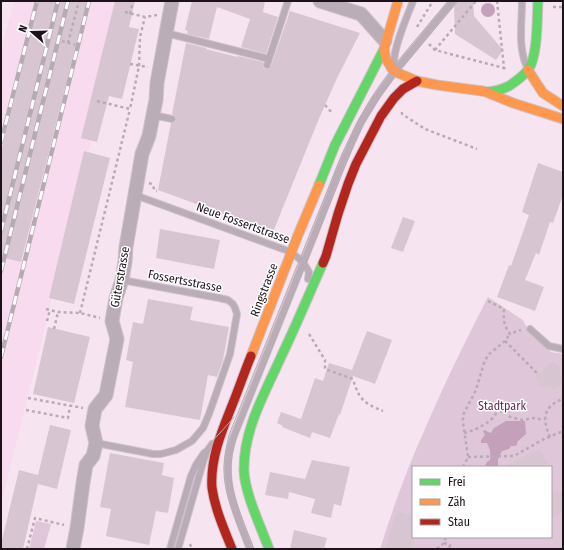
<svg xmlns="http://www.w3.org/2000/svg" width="564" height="550" font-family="'Fira Sans Condensed',sans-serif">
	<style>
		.built { fill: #f9dbf0 }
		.green { fill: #dfc6d8; fill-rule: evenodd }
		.water { fill: #c4a0ba }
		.building { fill: #d7c6d2 }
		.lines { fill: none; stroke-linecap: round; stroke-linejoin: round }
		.lane-casing { stroke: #cdc1c9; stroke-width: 8 }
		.street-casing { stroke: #cdc1c9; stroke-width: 15 }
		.fast-casing { stroke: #cdc1c9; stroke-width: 11 }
		.slow-casing { stroke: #cdc1c9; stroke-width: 11 }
		.jam-casing { stroke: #cdc1c9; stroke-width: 11 }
		.path { stroke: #b9abb5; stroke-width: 2.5; stroke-dasharray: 3 3; stroke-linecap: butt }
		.lane { stroke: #bbadb7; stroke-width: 6 }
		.street { stroke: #bbadb7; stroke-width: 13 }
		.fast { stroke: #63d668; stroke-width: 9 }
		.slow { stroke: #ff974d; stroke-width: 9 }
		.jam { stroke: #b3261e; stroke-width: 9 }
		.tram { stroke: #b6aab3; stroke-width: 1 }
		.rail-casing { stroke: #b6aab3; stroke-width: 4.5 }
		.rail { stroke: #fff; stroke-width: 3; stroke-dasharray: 9; stroke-linecap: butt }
		.labels { text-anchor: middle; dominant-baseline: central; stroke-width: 3; stroke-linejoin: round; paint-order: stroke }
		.street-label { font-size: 12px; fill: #1d121a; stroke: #fff }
		.park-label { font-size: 12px; fill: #642c58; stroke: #fff }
	</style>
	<rect width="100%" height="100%" fill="#f6e5f1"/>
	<path class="built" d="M14 1H126L1 505V50Z"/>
	<path class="green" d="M488 297 523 320 530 334 551 352 563 354V549H380C393 508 407 468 425 429 444 384 466 340 488 297ZM413 467H551V537H413Z
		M36 521 51 524 44 549H29Z"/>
	<path class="water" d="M481 10a7 7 0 1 1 14 0a7 7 0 1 1-14 0Z
		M506 421H525L526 434 517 442V445L514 446H511L509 449 502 451 498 459V467H485V466L487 462 490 460C491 453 490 449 487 443H481V440L485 435 483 431 485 430 488 432 491 433 492 431 494 428Z"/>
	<path class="building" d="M39 1H87L21 262 1 257V152Z
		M115 1H135L129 27 139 29 122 99 109 96 97 142 81 138Z
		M192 1H265L263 12 278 17 266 54 241 47 250 19 217 7 209 39 187 34 188 31 185 30Z
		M457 1H473L474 16 503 50 496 60 455 34 454 7Z
		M290 11 360 33 337 78 318 121 273 232 158 190 171 123 175 122 176 120 175 116 172 114 186 43 206 48V49L237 57 238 56 263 62V68L265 69H268L271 66Z
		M84 151 110 158 74 304 49 298Z
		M538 163 563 172V195L553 223 550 222 539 255 536 253 525 280 544 287 535 311 497 297 509 265 511 266 529 215 522 212Z
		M403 217 415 221 403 252 391 248Z
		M160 229 220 240 214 269 156 258Z
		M148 299 193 307 190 320 229 327 223 360 217 377 208 375 200 420 125 407 133 362 126 360 133 322 143 324Z
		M48 327 90 337 74 403 33 394Z
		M367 331 392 340 375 384 353 376 340 415 339 414 330 438 312 432 310 438 282 427 283 426 277 423 281 412 301 419 315 378 323 381 329 363 352 370Z
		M551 362 558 365 563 384 555 389 539 385 536 376Z
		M50 425 71 430 57 489 38 484 23 549H1V544L19 470 38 475Z
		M540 449 548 463 542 467H504L534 451 535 452Z
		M110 453 164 463 162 475 174 478 168 513 156 511 149 545 106 536 111 509 100 507Z
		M312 460 350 467 341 506 334 504 331 518 311 513 315 499 289 492 288 499 265 495 270 472 305 479Z
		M563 490V512L551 518V495Z
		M397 511 413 516V537H415L411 549H385Z
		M294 530 327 538 324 549H290Z"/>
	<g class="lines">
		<defs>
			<path id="lane" d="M522 1C522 22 518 45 526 65
				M166 33 269 59
				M394 64C393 48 407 17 413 1
				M267 65 288 1
				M153 115 172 119
				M135 195 291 252 303 262 309 272 308 279
				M530 329 549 346 563 349
				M96 443 153 454H161L176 450 192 441 203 428 209 414 230 354 237 314 235 308 233 304 228 300 219 298 122 280
				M170 549 191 476 196 465 204 453
				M178 549 204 459 207 451 212 444
				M250 549C236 512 219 478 233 438L315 233 341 166 360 124 375 99 395 71 453 1"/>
			<path id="street" d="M320 1 361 14 385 41
				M73 549 77 528 83 483 86 465 93 456 96 443 92 426 95 409 106 395 117 339 112 321 116 298 122 280 125 262 126 247 142 154 149 136 153 115 156 100 157 83 172 1"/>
			<path id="fast" d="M482 91C491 93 501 90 509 86 515 82 523 76 528 70 538 57 537 18 538 1
				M319 185 335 145 384 49
				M269 549C261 527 245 494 244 471 243 430 265 393 281 357 296 326 309 294 323 263"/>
			<path id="slow" d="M398 1 384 49 386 59 392 69 398 73 417 81 437 85 482 91
				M528 70 543 93 563 106
				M486 92 513 103 563 119
				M251 356 298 235 319 185"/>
			<path id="jam" d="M323 263 326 256 338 214 348 184 356 164 381 116 394 98 403 89 417 81
				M232 549C224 529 215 509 212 488 210 460 221 433 231 408 238 391 244 373 251 356"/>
		</defs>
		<use href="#lane" class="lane-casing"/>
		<use href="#street" class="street-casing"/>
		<use href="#fast" class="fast-casing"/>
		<use href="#slow" class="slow-casing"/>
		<use href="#jam" class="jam-casing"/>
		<path class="path" d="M497 1 504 68 506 71
			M553 7H562
			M125 12 145 17 157 15
			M130 14 133 1
			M417 27 433 1
			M62 41 75 45
			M68 43 79 1
			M429 44 435 50 504 68
			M435 50 476 1
			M130 64 148 67
			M97 101 130 109 139 66 140 37 145 17
			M325 105 333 114
			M402 112V114L425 129 477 149
			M149 183 152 184 155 191H157
			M488 301 504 309C503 319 504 326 510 334L517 331 521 330
			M46 309 58 312 80 313 100 318
			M80 313 130 109
			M47 321 50 310
			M54 329 58 312
			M309 334 325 360V369L353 379C359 399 363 403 383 411
			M505 341 538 374
			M562 381H563
			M28 398 83 408
			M26 410 68 418 70 406
			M464 433C473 431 483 426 491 420 493 417 495 414 497 413 501 411 503 411 507 412L510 417 523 420 534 418 539 419H545
			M550 437C542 419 543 406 563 399
			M468 457 514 456 542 440 563 431
			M463 467 468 457 463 422V415L476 390 484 363 488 355 505 341 510 334
			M444 543 450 545 449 549
			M190 544 192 549
			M27 549 35 518 64 525
			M437 549 444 543 446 537"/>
		<use href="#lane" class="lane"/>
		<use href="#street" class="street"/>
		<use href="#fast" class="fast"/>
		<use href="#slow" class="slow"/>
		<use href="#jam" class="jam"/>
		<path class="tram" d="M169 549 189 476C197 453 219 436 234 417
			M180 549 208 450
			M247 549C237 522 223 495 224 466 224 455 227 445 229 435L342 154C351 136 359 117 370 100 392 65 422 33 448 1
			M254 549C245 524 230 495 231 468 231 457 234 446 237 435L354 144 364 123 382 94 398 73 458 1"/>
		<defs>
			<path id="rail" d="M1 142 37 1
				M1 231 58 1
				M1 271 68 1
				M1 357 89 1"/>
		</defs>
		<use href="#rail" class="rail-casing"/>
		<use href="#rail" class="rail"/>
	</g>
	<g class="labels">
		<g class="street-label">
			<text transform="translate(243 223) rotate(20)">Neue Fossertstrasse</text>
			<text transform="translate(120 277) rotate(-80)">Güterstrasse</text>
			<text transform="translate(185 281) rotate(11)">Fossertsstrasse</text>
			<text transform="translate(264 290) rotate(-69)">Ringstrasse</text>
		</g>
		<g class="park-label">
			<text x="502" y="406">Stadtpark</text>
		</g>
	</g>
	<rect width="564" height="550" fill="none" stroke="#1d121a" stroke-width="4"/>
	<rect x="412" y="466" width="140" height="72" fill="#ffffff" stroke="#a5a0a3"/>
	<rect x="420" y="479" width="20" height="6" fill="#63d668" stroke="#a5a0a3"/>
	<text x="448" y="486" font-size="12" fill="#1d121a">Frei</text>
	<rect x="420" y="499" width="20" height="6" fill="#ff974d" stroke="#a5a0a3"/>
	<text x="448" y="506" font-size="12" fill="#1d121a">Zäh</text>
	<rect x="420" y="519" width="20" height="6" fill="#b3261e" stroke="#a5a0a3"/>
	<text x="448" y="526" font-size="12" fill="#1d121a">Stau</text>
	<g transform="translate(32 32) rotate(290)" stroke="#ffffff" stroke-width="3" paint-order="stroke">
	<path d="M0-3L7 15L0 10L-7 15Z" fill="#1d121a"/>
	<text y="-6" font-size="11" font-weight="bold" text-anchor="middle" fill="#1d121a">N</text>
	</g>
</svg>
